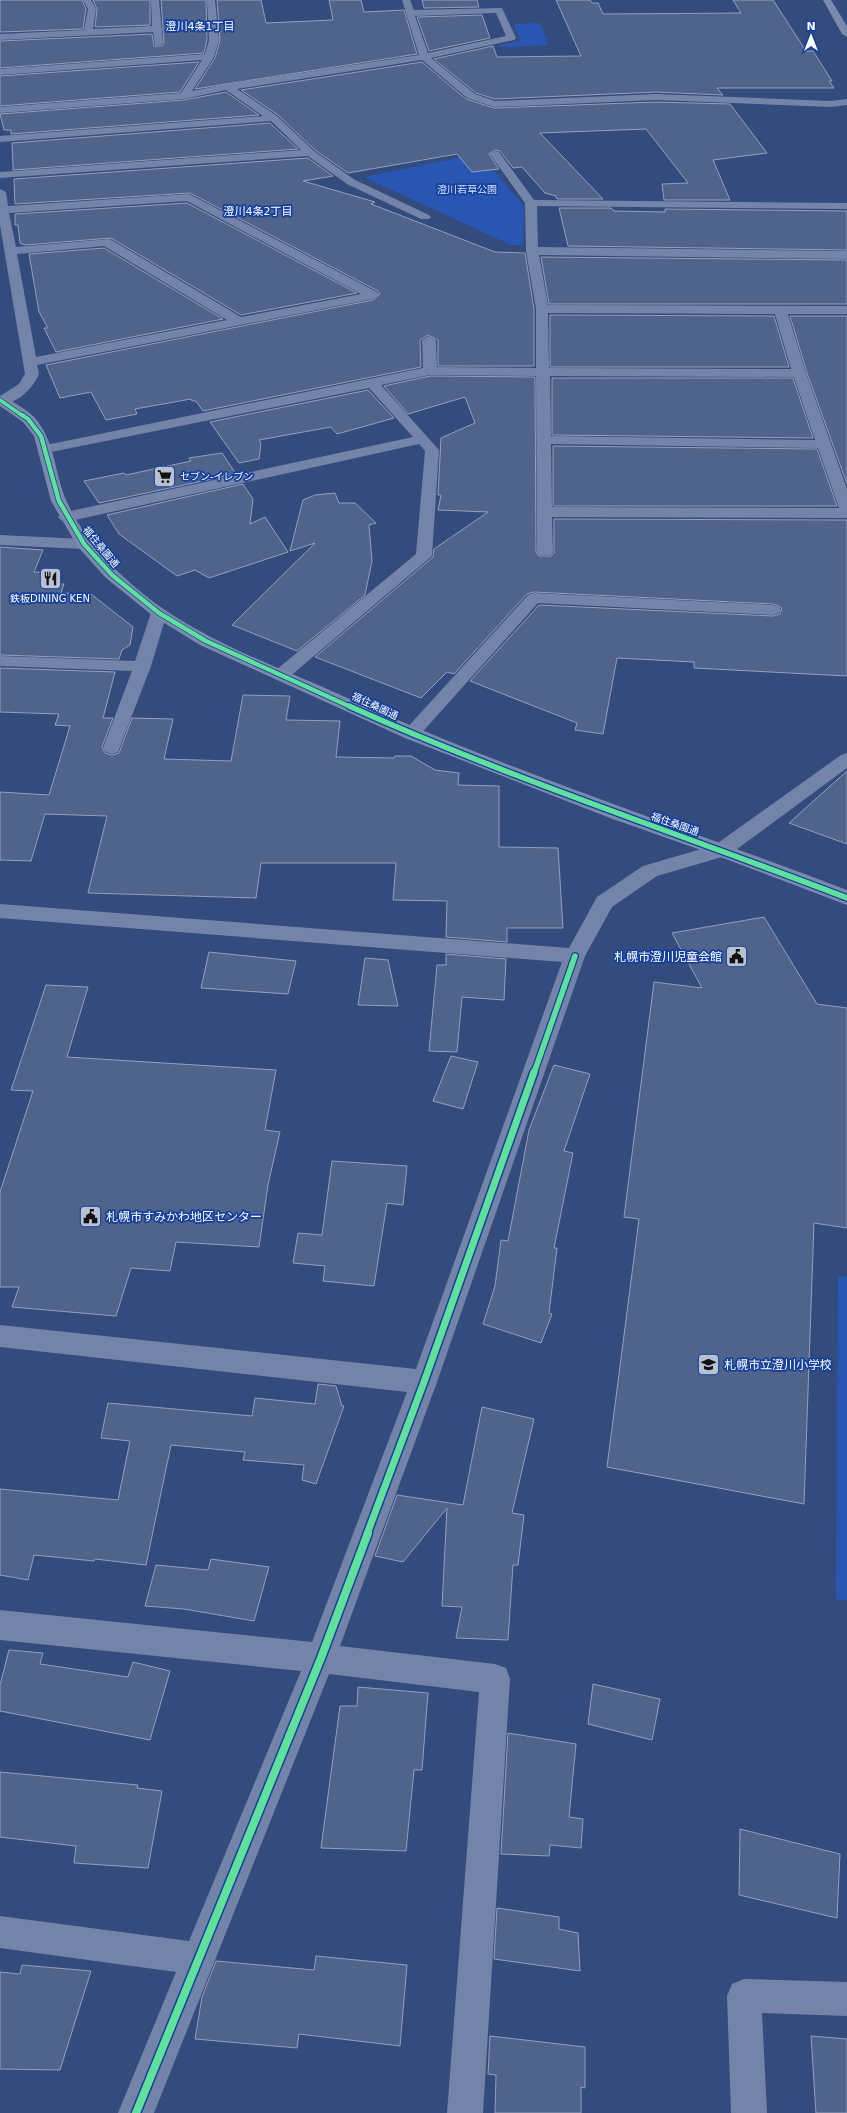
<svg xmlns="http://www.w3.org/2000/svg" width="847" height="2113" font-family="'DejaVu Sans','Noto Sans JP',sans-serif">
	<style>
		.green { fill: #2a56b3 }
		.building { fill: #50638b; stroke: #93a0bd }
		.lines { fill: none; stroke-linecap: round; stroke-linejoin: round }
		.street { fill: #7484a8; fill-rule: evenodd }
		.secondary { fill: #7a8aac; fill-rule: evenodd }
		.cycleway-far4-casing { stroke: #15409d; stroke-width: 5 }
		.cycleway-far3-casing { stroke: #15409d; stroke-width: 6 }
		.cycleway-far2-casing { stroke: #15409d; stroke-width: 8 }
		.cycleway-far1-casing { stroke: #15409d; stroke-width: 10 }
		.cycleway-casing { stroke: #15409d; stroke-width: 11 }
		.cycleway-far4 { stroke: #60e19b; stroke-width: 3.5 }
		.cycleway-far3 { stroke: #60e19b; stroke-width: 4.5 }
		.cycleway-far2 { stroke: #60e19b; stroke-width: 5.5 }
		.cycleway-far1 { stroke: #60e19b; stroke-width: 7 }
		.cycleway { stroke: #60e19b; stroke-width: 8 }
		.labels { text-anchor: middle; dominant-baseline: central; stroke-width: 3.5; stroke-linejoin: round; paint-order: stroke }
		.far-park-label { font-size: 10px; fill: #d4e1fd; stroke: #15409d }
		.far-poi-label { font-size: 10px; fill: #fff; stroke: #15409d; text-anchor: start }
		.far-street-label { font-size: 10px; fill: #fff; stroke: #15409d }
		.far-neighbourhood-label { font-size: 11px; fill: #fff; stroke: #15409d }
		.poi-label { font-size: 12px; fill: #fff; stroke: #15409d; text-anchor: start }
	</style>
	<rect width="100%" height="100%" fill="#344b7e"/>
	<path class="green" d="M540 23 548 45 500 47 499 45 521 41 514 24Z
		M467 156 484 159 524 206 523 245H511L364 177Z
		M838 1276 847 1277V1601L836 1599Z"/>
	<path class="building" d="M0 0H82L86 9 83 29 0 32Z
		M93 0H150V25L95 27 97 9Z
		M161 0H206L207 40 204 53 0 68V41L152 34 154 46H162L164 43Z
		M217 0H261L266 23 333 20 329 0H361L364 12 404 10 417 54 195 89 215 58 220 40Z
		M422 0H477L479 7 424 8Z
		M556 0H590L592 3H598L603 14 741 13 733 0H773L806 51H813L832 81H829L834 88H717L723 95 656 92 495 99 476 93 434 59 493 46 497 57 581 56Z
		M482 15 490 38 429 51 417 17Z
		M199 62 180 92 0 106V76Z
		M422 62 466 99 494 108 656 102 730 104 767 153 713 160 730 200H664L662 184 688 183 646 129 540 133 603 199H557L556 196 545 193 522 167 513 168 500 151 495 150 489 154 499 169 472 172 457 154 348 173 315 150 278 115 241 90Z
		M226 92 259 115 11 134V130H4L0 114 184 100Z
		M270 123 298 149 13 170V166L12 143Z
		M308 158 333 176 303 181 375 202 371 204 495 252 525 253 534 309V366H438V340L428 335 420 340 421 367 203 411 196 401H192L191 399 135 409 137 414 106 420 91 392 60 398 46 365 373 300 380 294 378 291 190 193 15 204 14 179Z
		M187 203 357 293 241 315 111 238 25 245 20 243 18 225H15V214Z
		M559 208H611L614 211 665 212V209L847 211V250L568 246Z
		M104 248 223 319 56 352 44 328H48L39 312 29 254Z
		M541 257 847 260V304H549Z
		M550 315 774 316 789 367H550Z
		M790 316H847V484L807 373Z
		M430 376 535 377 536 552 539 556H551L554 553V519L847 520V676L694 668V662L617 658 603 734 575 730 577 723 470 681 539 605 773 616 780 614 782 609 779 606 773 604 534 592 527 594 454 674 447 672 421 698 315 657 433 557 434 549 488 512 438 510 441 495H438L441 438 475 423 465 397 408 414 384 386Z
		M552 378H793L813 438 552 435Z
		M368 390 394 418 337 434 331 427 259 440 261 443 259 459 239 463 210 422Z
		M553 446 817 449 837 506H553Z
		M222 453 236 474 99 503 84 481 124 473 126 475 191 461 189 458Z
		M243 484 253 499 250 524 265 517 288 552 209 578 195 570 177 576 119 534 107 515Z
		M335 493 339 503H355L376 523 369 525 372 561 365 595 297 651 232 625 315 543 290 551 303 500 315 495Z
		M0 547 43 550 34 572 57 573 53 584H64L61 593 91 594 133 627 130 645 122 650 119 659 0 655Z
		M0 668 115 672 103 718H113L102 747 105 753 112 755 119 753 132 718 173 719 164 759 231 761 243 695 290 696 286 720 340 721 336 757 394 758 395 756H411L435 770 459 773 458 785 499 786V847L558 848 563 928H507V942L446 937 447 901 393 900 396 863H261L256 898 88 893 107 816 45 814 31 861 0 860V792L49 795 70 726 55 725 59 714 0 712Z
		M847 771V844L789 823Z
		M764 917 817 1004 847 1008V1228L814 1223 804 1504 607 1467 639 1219 624 1217 654 982 702 988 672 933Z
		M209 952 296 961 288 994 201 988Z
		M446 954 506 959 504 1000 462 997 457 1052 429 1051 437 965H446Z
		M365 958 388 960 398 1006 358 1005Z
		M46 985 88 987 67 1057 276 1070 265 1130 280 1132 268 1185 259 1247 176 1242 170 1271 131 1268 116 1316 12 1307 19 1287H0V1192L33 1091 11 1090Z
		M451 1056 478 1062 463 1109 433 1101Z
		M554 1065 590 1074 564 1151 573 1153 554 1248H557L549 1313 552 1314 541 1343 483 1324 495 1286 501 1240 508 1241 529 1130Z
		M332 1161 407 1166 403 1205 387 1203 374 1286 323 1281 325 1266 293 1263 298 1233 322 1235Z
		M318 1384 336 1386 342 1406H344L316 1484 302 1480 304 1465 243 1460 245 1452 171 1445 146 1565 95 1559 94 1561 34 1555 28 1580 0 1575V1489L118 1500 130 1441 101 1438 108 1403 252 1416 255 1398 315 1404Z
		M482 1407 534 1419 512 1513 524 1515 518 1565H513L508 1640 456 1638 462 1607 442 1606 447 1508 403 1562 375 1556 397 1495 463 1505Z
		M211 1559 269 1567 254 1621 184 1609 145 1606 156 1565 208 1570Z
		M9 1650 43 1653 40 1664 128 1677 133 1662 170 1671 150 1740 0 1711V1685Z
		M593 1684 660 1699 652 1740 588 1724Z
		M358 1687 428 1693 422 1770H414L406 1851 321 1848 340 1706H357Z
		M508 1733 576 1744 569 1817 583 1819 581 1848 550 1845 549 1856 501 1854Z
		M0 1772 138 1785 137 1788 162 1791 148 1868 74 1863 76 1846 0 1837Z
		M740 1829 840 1854 837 1918 739 1895Z
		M497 1908 559 1917V1929L578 1933 580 1971 494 1959Z
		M316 1956 407 1965 400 2046 299 2034 297 2048 195 2039 202 1997 216 1961 314 1970Z
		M22 1965 91 1971 60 2070 0 2069V1972L20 1974Z
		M490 2036 585 2047V2088L581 2087V2113H495L496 2075 488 2074Z
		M811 2036 847 2039V2113H816Z"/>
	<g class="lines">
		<path class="street" d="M83 0H91L96 9 93 29 152 26 151 0H159L163 43 161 45H155L153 32 0 40V34L84 30 88 9Z
			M207 0H215L219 40 214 57 192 91 228 84 419 55 402 0H410L414 10 502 8 516 38 514 40 431 58 475 94 495 101 656 94 831 101 847 99V105L831 107 656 100 494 107 467 98 422 60 237 89 277 116 314 151 355 180 429 215 431 217 429 219H421L347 184 308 156 0 178V172L301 150 271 121 0 142V136L263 116 226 90 184 99 0 113V107L181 93 202 60 0 75V69L205 54 209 40ZM496 13 506 36 428 53 415 16Z
			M495 151 499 152 534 200 847 203V209L537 206 538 247 847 251V259L539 255 548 305 847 306V314H788L806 373 847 489V518L552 517 553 552 551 555H539L537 552 536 376 430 375 381 385 439 450 432 556 288 678 282 679 276 678 273 674 276 670 416 554 425 451 419 444 66 522 61 520 58 517 61 514 66 512 413 437 369 388 46 453 41 452 39 449 41 446 46 445 423 368 422 340 429 336 436 340 437 367 536 368V309L526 251 525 203 490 154ZM548 313 775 314 791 369 549 368ZM550 376 794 377 815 440 551 436ZM551 444 818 448 839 508 552 507Z
			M0 189 6 192 8 206 189 194 377 292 379 295 373 299 37 365 39 374C33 388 17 405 0 404V396L19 384 25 374 0 225ZM187 201 361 294 241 317 110 239 16 247 9 213ZM104 246 227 320 36 357 17 254Z
			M0 535 84 539 90 541 92 544 90 547 84 549 0 545Z
			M534 593 773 605 779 607 781 610 779 613 773 615 538 603 417 738 411 740 405 738 402 734 405 730 528 595Z
			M159 608 165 610 167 613 151 666 118 752 112 754 106 752 103 748 132 671 0 666V656L135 661 151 613 153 610Z
			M847 753V768L729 855 657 876 612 907 585 956 437 1382 340 1646 495 1664 506 1668 510 1679 483 2113H447L479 1692 329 1674 154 2113H118L176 1972 0 1948V1916L189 1941 301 1671 0 1640V1610L312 1642 407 1392 0 1347V1325L416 1369 562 962 0 918V904L569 948 597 897 643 866 715 845 841 755Z
			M744 1979 847 1982V2016L762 2013 767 2113H731L727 1996 732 1984Z"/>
		<path class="secondary" d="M823 0H831L847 26V37L842 34Z
			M0 396 5 397C14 403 26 409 34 417 56 441 54 474 67 502 87 546 125 582 165 610 217 645 277 667 334 692 501 768 676 825 847 890V905L715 855 610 818 405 738 200 645 153 616 106 578 78 547 51 501 34 436 23 422 0 406Z"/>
		<defs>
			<path id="cycleway-far4" d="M0 400 23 416"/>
			<path id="cycleway-far3" d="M22 415 28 419 41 436 59 501 84 544 112 575 159 613 206 641 351 707"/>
			<path id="cycleway-far2" d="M349 706C511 779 681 834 847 898
				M534 1073 575 956"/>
			<path id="cycleway-far1" d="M367 1534 424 1382 534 1072"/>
			<path id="cycleway" d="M136 2113 321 1658 368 1533"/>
		</defs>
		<use href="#cycleway-far4" class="cycleway-far4-casing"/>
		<use href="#cycleway-far3" class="cycleway-far3-casing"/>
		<use href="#cycleway-far2" class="cycleway-far2-casing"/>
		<use href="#cycleway-far1" class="cycleway-far1-casing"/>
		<use href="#cycleway" class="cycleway-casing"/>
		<use href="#cycleway-far4" class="cycleway-far4"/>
		<use href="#cycleway-far3" class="cycleway-far3"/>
		<use href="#cycleway-far2" class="cycleway-far2"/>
		<use href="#cycleway-far1" class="cycleway-far1"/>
		<use href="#cycleway" class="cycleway"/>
	</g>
	<defs>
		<symbol id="supermarket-square" viewBox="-11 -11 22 22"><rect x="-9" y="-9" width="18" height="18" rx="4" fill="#b8c0d2" stroke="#15409d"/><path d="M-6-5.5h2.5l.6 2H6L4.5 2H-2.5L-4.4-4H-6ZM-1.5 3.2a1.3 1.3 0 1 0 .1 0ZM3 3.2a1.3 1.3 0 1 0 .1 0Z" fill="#111"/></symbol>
		<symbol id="restaurant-square" viewBox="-11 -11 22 22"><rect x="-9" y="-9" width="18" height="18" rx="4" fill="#b8c0d2" stroke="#15409d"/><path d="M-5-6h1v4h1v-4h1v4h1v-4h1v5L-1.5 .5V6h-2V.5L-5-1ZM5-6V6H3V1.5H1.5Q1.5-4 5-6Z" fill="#111"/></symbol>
		<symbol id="civic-square" viewBox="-11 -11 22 22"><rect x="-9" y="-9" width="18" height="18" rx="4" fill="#b8c0d2" stroke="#15409d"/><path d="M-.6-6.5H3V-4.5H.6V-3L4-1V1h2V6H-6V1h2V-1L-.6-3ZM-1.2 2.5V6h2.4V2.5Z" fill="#111"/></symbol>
		<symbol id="school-square" viewBox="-11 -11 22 22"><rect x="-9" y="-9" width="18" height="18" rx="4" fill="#b8c0d2" stroke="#15409d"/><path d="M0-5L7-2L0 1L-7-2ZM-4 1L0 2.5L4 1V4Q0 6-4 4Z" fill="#111"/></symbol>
	</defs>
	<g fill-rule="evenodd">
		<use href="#supermarket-square" x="152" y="464" width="25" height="25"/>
		<use href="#restaurant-square" x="38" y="566" width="25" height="25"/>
		<use href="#civic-square" x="724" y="944" width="25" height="25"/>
		<use href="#civic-square" x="78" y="1204" width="25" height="25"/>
		<use href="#school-square" x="696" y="1352" width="25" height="25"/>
	</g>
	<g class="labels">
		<g class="far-park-label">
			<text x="467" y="189">澄川若草公園</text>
		</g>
		<g class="far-poi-label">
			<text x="180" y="476">セブン-イレブン</text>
			<text x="50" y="598" text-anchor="middle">鉄板DINING KEN</text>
		</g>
		<g class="far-street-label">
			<text transform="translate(101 547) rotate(50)">福住桑園通</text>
			<text transform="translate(375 706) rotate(25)">福住桑園通</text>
			<text transform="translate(675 824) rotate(19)">福住桑園通</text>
		</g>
		<g class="far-neighbourhood-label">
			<text x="200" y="26">澄川4条1丁目</text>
			<text x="258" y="211">澄川4条2丁目</text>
		</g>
		<g class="poi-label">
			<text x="722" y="957" text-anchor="end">札幌市澄川児童会館</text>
			<text x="106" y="1217">札幌市すみかわ地区センター</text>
			<text x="724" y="1365">札幌市立澄川小学校</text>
		</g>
	</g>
	<g transform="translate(811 36)" stroke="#15409d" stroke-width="3" paint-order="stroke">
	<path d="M0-3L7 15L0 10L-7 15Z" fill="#ffffff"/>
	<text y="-6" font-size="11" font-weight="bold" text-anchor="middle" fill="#ffffff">N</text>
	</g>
</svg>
